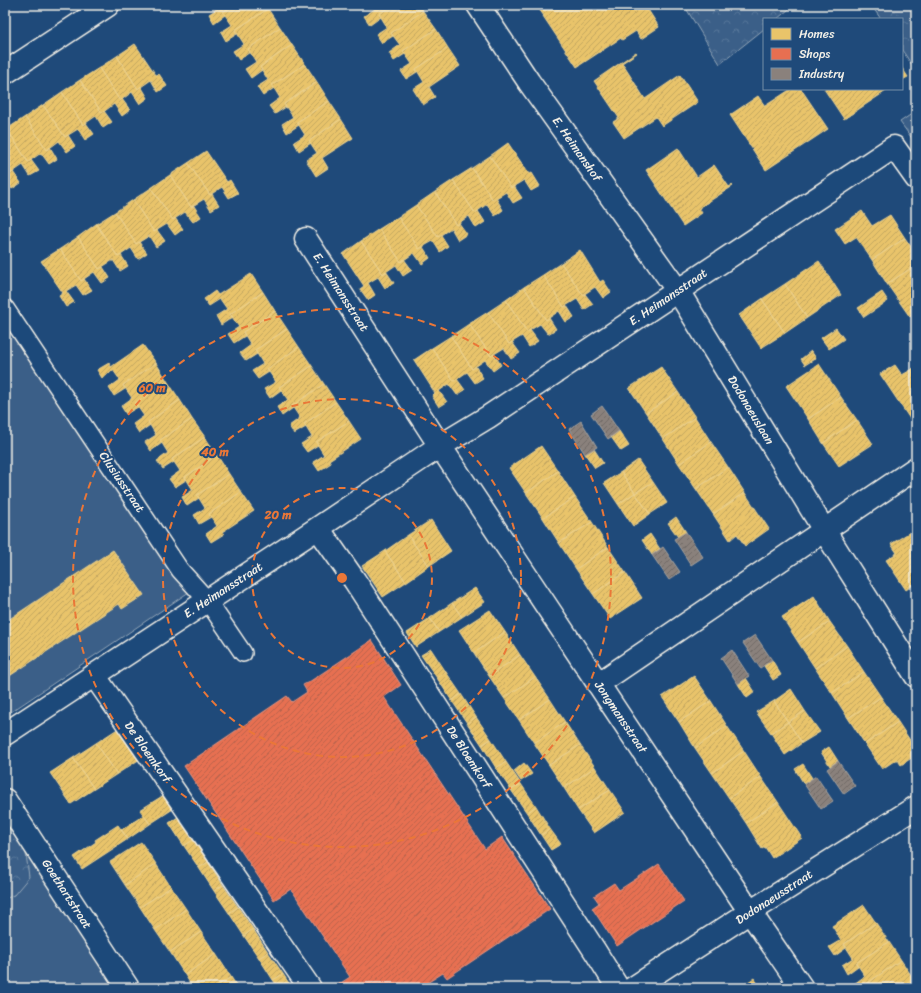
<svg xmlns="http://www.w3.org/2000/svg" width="921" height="993" font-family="Sriracha,sans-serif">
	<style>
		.grass { fill: #3a5f88; stroke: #97a8b8 }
		.forest { fill: url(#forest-crowns); stroke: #97a8b8 }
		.homes { fill: url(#homes-hatch); stroke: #ecd290 }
		.shops { fill: url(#shops-hatch); stroke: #eb967e }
		.industry { fill: url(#industry-hatch); stroke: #aaa39c }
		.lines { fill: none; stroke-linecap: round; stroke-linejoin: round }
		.service-casing { stroke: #f4f1e8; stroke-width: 20 }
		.pedestrian-casing { stroke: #f4f1e8; stroke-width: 25 }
		.minor-casing { stroke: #f4f1e8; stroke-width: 25 }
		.service { stroke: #1f4a7a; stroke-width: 17 }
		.pedestrian { stroke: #1f4a7a; stroke-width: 22 }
		.minor { stroke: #1f4a7a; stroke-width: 22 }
		.ring { fill: none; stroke: #ea7738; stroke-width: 2; stroke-dasharray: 7 5 }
		.labels { text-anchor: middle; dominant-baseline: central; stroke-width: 4; stroke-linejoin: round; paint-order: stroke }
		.street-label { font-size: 12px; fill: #f4f1e8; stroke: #1f4a7a }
		.centre { fill: #ea7738; stroke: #1f4a7a; stroke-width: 2 }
		.ring-label { font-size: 12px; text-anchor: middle; font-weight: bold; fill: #ea7738; stroke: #1f4a7a; stroke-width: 4; stroke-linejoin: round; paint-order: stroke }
	</style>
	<defs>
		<pattern id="forest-crowns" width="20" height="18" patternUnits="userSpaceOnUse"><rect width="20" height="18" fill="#3a5f88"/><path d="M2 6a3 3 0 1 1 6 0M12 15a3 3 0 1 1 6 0" fill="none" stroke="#577699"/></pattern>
		<pattern id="homes-hatch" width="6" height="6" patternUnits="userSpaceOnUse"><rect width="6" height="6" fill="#e9c46a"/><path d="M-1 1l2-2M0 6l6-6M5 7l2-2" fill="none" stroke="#c1a561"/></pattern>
		<pattern id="shops-hatch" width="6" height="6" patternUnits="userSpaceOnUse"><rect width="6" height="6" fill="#e76f51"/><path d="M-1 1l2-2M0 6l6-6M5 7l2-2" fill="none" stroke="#b8634e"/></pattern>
		<pattern id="industry-hatch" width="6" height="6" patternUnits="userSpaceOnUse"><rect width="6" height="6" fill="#8a817c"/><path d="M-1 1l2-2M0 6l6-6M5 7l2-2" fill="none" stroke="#706a66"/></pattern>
	</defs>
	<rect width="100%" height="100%" fill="#1f4a7a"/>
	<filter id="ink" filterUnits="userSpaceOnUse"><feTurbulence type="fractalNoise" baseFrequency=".025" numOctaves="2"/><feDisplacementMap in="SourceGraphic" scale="8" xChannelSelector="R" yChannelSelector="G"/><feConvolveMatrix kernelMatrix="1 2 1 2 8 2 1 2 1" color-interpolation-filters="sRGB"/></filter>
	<g filter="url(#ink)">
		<path class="grass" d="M5 300 189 592 5 716Z
			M5 817 121 988H5Z"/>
		<path class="forest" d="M684 5H794L777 19H764V29L720 64Z
			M871 5H916V71L902 50V19H881Z
			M916 111V144L900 122Z
			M5 817 25 846 29 877 14 895 5 899Z"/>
		<path class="homes" d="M219 5H233L223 12 225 15 214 23 209 14 220 7Z
			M233 5H265L268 9 235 30 237 34 226 41 221 32 232 25 223 12Z
			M373 5H393L379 14 381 17 370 25 364 16 375 9Z
			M393 5H420L423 11 391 33 393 36 382 43 376 34 387 27 379 14Z
			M536 5H591L594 10 600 5H645L659 27 641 39 636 31 622 40 621 38 577 67 543 16H544Z
			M268 9 280 27 248 49 250 52 239 60 233 51 244 44 235 30Z
			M423 11 436 29 403 51 405 54 394 61 389 53 400 45 391 33Z
			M280 27 292 45 260 67 262 70 251 78 245 69 256 62 248 49Z
			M436 29 448 48 416 69 417 72 406 79 401 71 412 64 403 51Z
			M135 44 156 75 159 74 167 86 158 92 151 80 138 89 117 56Z
			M292 45 305 64 272 85 274 88 263 96 257 87 268 80 260 67Z
			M448 48 460 66 429 87 435 97 423 105 413 89 424 82 416 69Z
			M636 52 637 53 622 63 645 99 680 75 698 102 662 126 656 117 624 138 613 122 619 118 594 81Z
			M117 56 138 89 141 86 148 98 140 104 132 92 120 101 99 68Z
			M305 64 317 82 284 104 286 107 275 114 269 106 280 98 272 85Z
			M99 68 120 101 122 99 130 110 122 116 114 104 102 113 80 80Z
			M902 68 908 77 902 80Z
			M80 80 102 113 104 111 112 122 103 128 96 116 83 125 62 92Z
			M317 82 329 101 297 122 299 125 287 133 282 124 293 117 284 104Z
			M791 89H801L828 129 766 170 730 115 758 96 765 106Z
			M824 89H889L844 119Z
			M62 92 83 125 86 123 94 134 85 140 78 129 65 137 43 105Z
			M329 101 341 119 309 141 311 143 299 151 294 142 305 135 297 122Z
			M43 105 65 137 68 135 75 146 67 152 59 141 47 150 25 117Z
			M25 117 47 150 50 147 57 159 49 164 41 153 28 162 7 129Z
			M341 119 353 138 322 158 328 168 316 176 306 160 317 153 309 141Z
			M7 129 28 162 31 160 39 171 30 176 23 165 10 174 5 167V130Z
			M508 143 529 174 532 173 540 186 531 191 524 180 511 188 490 156Z
			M678 148 697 177 714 165 729 187 732 185 733 186 699 208 702 213 683 226 646 170Z
			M206 151 227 182 230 180 238 193 229 198 222 187 210 195 188 163Z
			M490 156 511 188 514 186 522 198 513 203 506 192 493 200 472 168Z
			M188 163 210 195 212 194 219 205 211 210 204 199 191 207 170 175Z
			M5 167 10 174 13 172 21 183 12 189 5 178Z
			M472 168 493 200 496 198 503 210 495 216 487 204 475 213 453 180Z
			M170 175 191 207 194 206 201 217 193 222 185 212 173 220 151 188Z
			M453 180 475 213 478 211 485 222 476 228 469 216 456 225 435 192Z
			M151 188 173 220 175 218 183 229 175 235 167 224 154 232 133 200Z
			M435 192 456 225 459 223 467 234 458 240 451 228 438 237 416 205Z
			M133 200 154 232 157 230 165 241 156 247 149 236 136 244 115 212Z
			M416 205 438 237 441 235 448 246 440 252 433 241 419 249 398 217Z
			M862 211 872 226 890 215 905 238 872 260 856 237 845 244 835 229Z
			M115 212 136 244 139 242 147 253 138 259 131 248 118 257 96 224Z
			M398 217 419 249 423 247 430 258 422 264 414 253 401 262 379 229Z
			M96 224 118 257 121 255 128 266 120 271 113 260 99 269 78 237Z
			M379 229 401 262 404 259 412 270 403 276 396 265 383 274 361 241Z
			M78 237 99 269 103 267 110 278 102 283 94 272 81 281 60 249Z
			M905 238 916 254V265L887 284 872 260Z
			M361 241 383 274 386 271 394 283 385 288 378 277 368 283 375 295 368 300 360 289 364 286 343 254Z
			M60 249 81 281 84 279 92 290 83 295 76 285 66 291 74 302 66 307 59 296 63 293 41 261Z
			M580 250 600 282 603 280 611 292 603 298 595 287 583 295 561 263Z
			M819 261 841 295 807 318 785 284Z
			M561 263 583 295 585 294 593 304 584 310 577 299 564 307 543 275Z
			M916 265V313L910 317 887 284Z
			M251 274 263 292 230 314 233 317 221 325 216 316 227 309 220 299 209 306 204 299 215 291 218 295Z
			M543 275 564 307 567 306 574 317 566 322 559 311 546 320 524 287Z
			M785 284 807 318 785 333 762 299Z
			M524 287 546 320 549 318 556 329 548 334 540 324 527 332 506 300Z
			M263 292 275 311 243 332 245 336 234 343 228 334 239 327 230 314Z
			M882 292 888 301 864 317 858 308Z
			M762 299 785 333 761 348 739 315Z
			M506 300 527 332 530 330 538 341 529 347 522 336 509 344 488 312Z
			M275 311 287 329 255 350 257 354 246 361 240 353 251 345 243 332Z
			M488 312 509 344 512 342 520 353 511 359 504 348 491 356 469 324Z
			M469 324 491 356 494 354 501 365 493 371 485 360 472 369 451 336Z
			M836 328 844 339 829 349 821 338Z
			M287 329 299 347 267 369 269 372 258 379 252 371 263 364 255 350Z
			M451 336 472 369 476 367 483 378 475 383 467 372 454 381 432 348Z
			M143 345 156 363 123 385 125 389 114 396 109 388 120 380 113 370 102 378 97 370 109 363 111 367Z
			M299 347 312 366 279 387 281 390 270 398 264 389 276 382 267 369Z
			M432 348 454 381 457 379 465 390 457 395 449 384 439 391 447 402 439 407 432 396 435 393 414 360Z
			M811 351 816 358 805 365 801 359Z
			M156 363 168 382 135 403 138 407 126 414 121 406 132 398 123 385Z
			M819 364 841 397 808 419 786 386Z
			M895 365 902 375 911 370 916 377V415L910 419 880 374Z
			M312 366 324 384 292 406 293 408 282 416 277 407 288 400 279 387Z
			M916 366V377L911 370Z
			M661 367 678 392 646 413 629 388Z
			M168 382 180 400 148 422 150 425 139 433 133 424 144 416 135 403Z
			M324 384 336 402 304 424 306 427 294 434 289 426 300 418 292 406Z
			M678 392 695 417 663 439 646 413Z
			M841 397 857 420 823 443 808 419Z
			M180 400 192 419 160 440 162 443 151 451 145 442 156 435 148 422Z
			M336 402 349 421 316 442 318 445 307 452 301 444 312 437 304 424Z
			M695 417 711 442 679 464 663 439Z
			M192 419 205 437 172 459 174 462 163 469 157 461 168 453 160 440Z
			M857 420 873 444 839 466 823 443Z
			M349 421 361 439 329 460 331 463 319 471 313 462 324 455 316 442Z
			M619 431 629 446 621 451 611 437Z
			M205 437 217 455 185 477 186 480 175 487 169 479 180 471 172 459Z
			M711 442 728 467 696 489 679 464Z
			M541 446 558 471 526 493 509 468Z
			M594 449 603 463 595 468 585 454Z
			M217 455 229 474 197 495 199 498 187 506 182 497 193 490 185 477Z
			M638 460 653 482 635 493 621 472Z
			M728 467 745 493 713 514 696 489Z
			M558 471 575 497 543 518 526 493Z
			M621 472 635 493 618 504 604 483Z
			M229 474 241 492 209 514 211 517 199 524 194 515 205 508 197 495Z
			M653 482 667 503 650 514 635 493Z
			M241 492 254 511 222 532 224 534 211 542 206 534 217 526 209 514Z
			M635 493 650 514 633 526 618 504Z
			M745 493 769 529 745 546 737 534 730 540 713 514Z
			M575 497 592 522 559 543 543 518Z
			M676 517 686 532 678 537 668 523Z
			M431 520 451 551 429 566 408 535Z
			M592 522 608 547 576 569 559 543Z
			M915 529 916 530V576L915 577 916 579V583L906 590 886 560 897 553 891 544Z
			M650 534 660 549 652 555 642 540Z
			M408 535 429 566 406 582 385 551Z
			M608 547 625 572 593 594 576 569Z
			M113 550 144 595 122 609 119 604 5 679V622Z
			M385 551 406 582 383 597 362 566Z
			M625 572 642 598 610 619 593 594Z
			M475 588 485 602 462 617 452 603Z
			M814 596 830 622 798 642 782 617Z
			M452 603 462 617 439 632 430 618Z
			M490 610 505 632 474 653 459 630Z
			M430 618 439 632 416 647 407 633Z
			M830 622 847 646 815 668 798 642Z
			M505 632 520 655 489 676 474 653Z
			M847 646 864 672 832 693 815 668Z
			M431 649 446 672 437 678 421 655Z
			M520 655 535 677 504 698 489 676Z
			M772 660 781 675 773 680 764 666Z
			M446 672 461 694 452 701 437 678Z
			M864 672 881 697 848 718 832 693Z
			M694 676 711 701 679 722 662 697Z
			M535 677 550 699 519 720 504 698Z
			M746 678 755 692 747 698 738 684Z
			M791 689 805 711 788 722 774 701Z
			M461 694 476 717 467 723 452 701Z
			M881 697 898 722 865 744 848 718Z
			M550 699 565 722 534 743 519 720Z
			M711 701 727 726 695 748 679 722Z
			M774 701 788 722 771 733 756 712Z
			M805 711 820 732 802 743 788 722Z
			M476 717 491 739 482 745 467 723Z
			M565 722 580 745 549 765 534 743Z
			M788 722 802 743 785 755 771 733Z
			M898 722 915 748 912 749 916 755 901 765 897 759 882 769 865 744Z
			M727 726 744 751 712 773 695 748Z
			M119 728 140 759 117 774 96 743Z
			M491 739 506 762 496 768 482 745Z
			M96 743 117 774 94 789 73 758Z
			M580 745 595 767 564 788 549 765Z
			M829 747 838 761 830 766 821 752Z
			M744 751 761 777 729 798 712 773Z
			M73 758 94 789 71 804 50 773Z
			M506 762 521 784 511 790 496 768Z
			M524 763 532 774 521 781 514 771Z
			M803 764 812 778 804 784 795 769Z
			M595 767 610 790 578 810 564 788Z
			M761 777 778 802 746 823 729 798Z
			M521 784 536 806 527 813 511 790Z
			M610 790 625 812 594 833 578 810Z
			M164 795 173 809 150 824 140 810Z
			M778 802 802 838 772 858 765 847 762 849 746 823Z
			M536 806 550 829 541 835 527 813Z
			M144 815 150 824 128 839 121 830Z
			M178 817 193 840 184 846 169 823Z
			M118 825 128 839 82 869 74 857 96 842 95 840Z
			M550 829 561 844 551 850 541 835Z
			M193 840 208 862 199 868 184 846Z
			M141 842 156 864 125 885 110 862Z
			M208 862 223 885 214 891 199 868Z
			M156 864 171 887 140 907 125 885Z
			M223 885 238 907 229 913 214 891Z
			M171 887 186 909 155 930 140 907Z
			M864 905 876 923 844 944 846 948 835 956 829 947 841 940 832 926Z
			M238 907 253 929 244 936 229 913Z
			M186 909 201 932 170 952 155 930Z
			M876 923 889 942 856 963 858 966 847 974 842 965 853 958 844 944Z
			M253 929 268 952 259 958 244 936Z
			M201 932 216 954 185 975 170 952Z
			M889 942 901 960 869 982 870 985 865 988H857L854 984 865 976 856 963Z
			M268 952 283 974 273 980 259 958Z
			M216 954 231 977 214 988H193L185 975Z
			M901 960 913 978 899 988H873L869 982Z
			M283 974 292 988H279L273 980Z
			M231 977 238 988H214Z
			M754 978 761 988H739Z
			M913 978 916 983V988H899Z"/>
		<path class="shops" d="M372 640 401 685 384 697 485 849 502 837 550 909 447 978 443 973 427 983 430 988H333L350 977 291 889 274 900 184 766 287 696 292 702 307 692 303 685 309 682Z
			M659 864 684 901 617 946 592 908 599 903 594 896 614 883 619 890Z"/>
		<path class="industry" d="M602 406 619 431 608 439 591 414Z
			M581 421 597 447 585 454 569 429Z
			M686 532 703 557 691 565 674 539Z
			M663 547 680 572 669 580 652 555Z
			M755 635 772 660 760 668 743 643Z
			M732 650 749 676 738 684 721 658Z
			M838 761 855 786 844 794 827 769Z
			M816 776 833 801 821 809 804 784Z"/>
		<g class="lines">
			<defs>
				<path id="service" d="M5 308 180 570 207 600 243 653"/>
				<path id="pedestrian" d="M678 291 824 530 916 676"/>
				<path id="minor" d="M478 5 529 82 678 291
					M5 73 108 5
					M306 239 440 446 750 912 802 988
					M318 528 355 581 595 951 618 988
					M94 675 310 988
					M598 684 916 468
					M5 734 318 528 440 446 488 417 894 147 916 178
					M5 800 128 988
					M633 988 750 912 916 807"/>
			</defs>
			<use href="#service" class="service-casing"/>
			<use href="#pedestrian" class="pedestrian-casing"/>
			<use href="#minor" class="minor-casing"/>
			<use href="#service" class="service"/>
			<use href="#pedestrian" class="pedestrian"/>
			<use href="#minor" class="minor"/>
		</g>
	</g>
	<g class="ring">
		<circle cx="342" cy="578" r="90"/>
		<circle cx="342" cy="578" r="179"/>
		<circle cx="342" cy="578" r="269"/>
	</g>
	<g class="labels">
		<g class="street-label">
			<text transform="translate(577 149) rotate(55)">E. Heimanshof</text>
			<text transform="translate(341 292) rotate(57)">E. Heimansstraat</text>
			<text transform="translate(668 297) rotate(-34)">E. Heimansstraat</text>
			<text transform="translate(751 410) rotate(59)">Dodonaeuslaan</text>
			<text transform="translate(122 482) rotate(56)">Clusiusstraat</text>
			<text transform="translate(223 590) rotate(-33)">E. Heimansstraat</text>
			<text transform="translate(621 717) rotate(56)">Jongmansstraat</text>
			<text transform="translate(148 752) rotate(55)">De Bloemkorf</text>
			<text transform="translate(469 757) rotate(57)">De Bloemkorf</text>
			<text transform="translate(67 894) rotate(57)">Goethartstraat</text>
			<text transform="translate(774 897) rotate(-33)">Dodonaeusstraat</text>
		</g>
	</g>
	<circle cx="342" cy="578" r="6" class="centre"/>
	<g class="ring-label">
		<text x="152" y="392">60 m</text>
		<text x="215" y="456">40 m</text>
		<text x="278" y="519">20 m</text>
	</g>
	<rect width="921" height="993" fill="none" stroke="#1f4a7a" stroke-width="20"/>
	<rect x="10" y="10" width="901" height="973" fill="none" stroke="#f4f1e8" stroke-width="1.5" filter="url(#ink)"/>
	<rect x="763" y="18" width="140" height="72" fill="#1f4a7a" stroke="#748da6"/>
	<rect x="771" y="28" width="20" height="12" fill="#e9c46a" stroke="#748da6"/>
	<text x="799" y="38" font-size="12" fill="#f4f1e8">Homes</text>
	<rect x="771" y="48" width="20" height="12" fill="#e76f51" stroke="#748da6"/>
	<text x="799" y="58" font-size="12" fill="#f4f1e8">Shops</text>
	<rect x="771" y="68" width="20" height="12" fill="#8a817c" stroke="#748da6"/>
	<text x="799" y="78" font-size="12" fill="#f4f1e8">Industry</text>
</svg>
